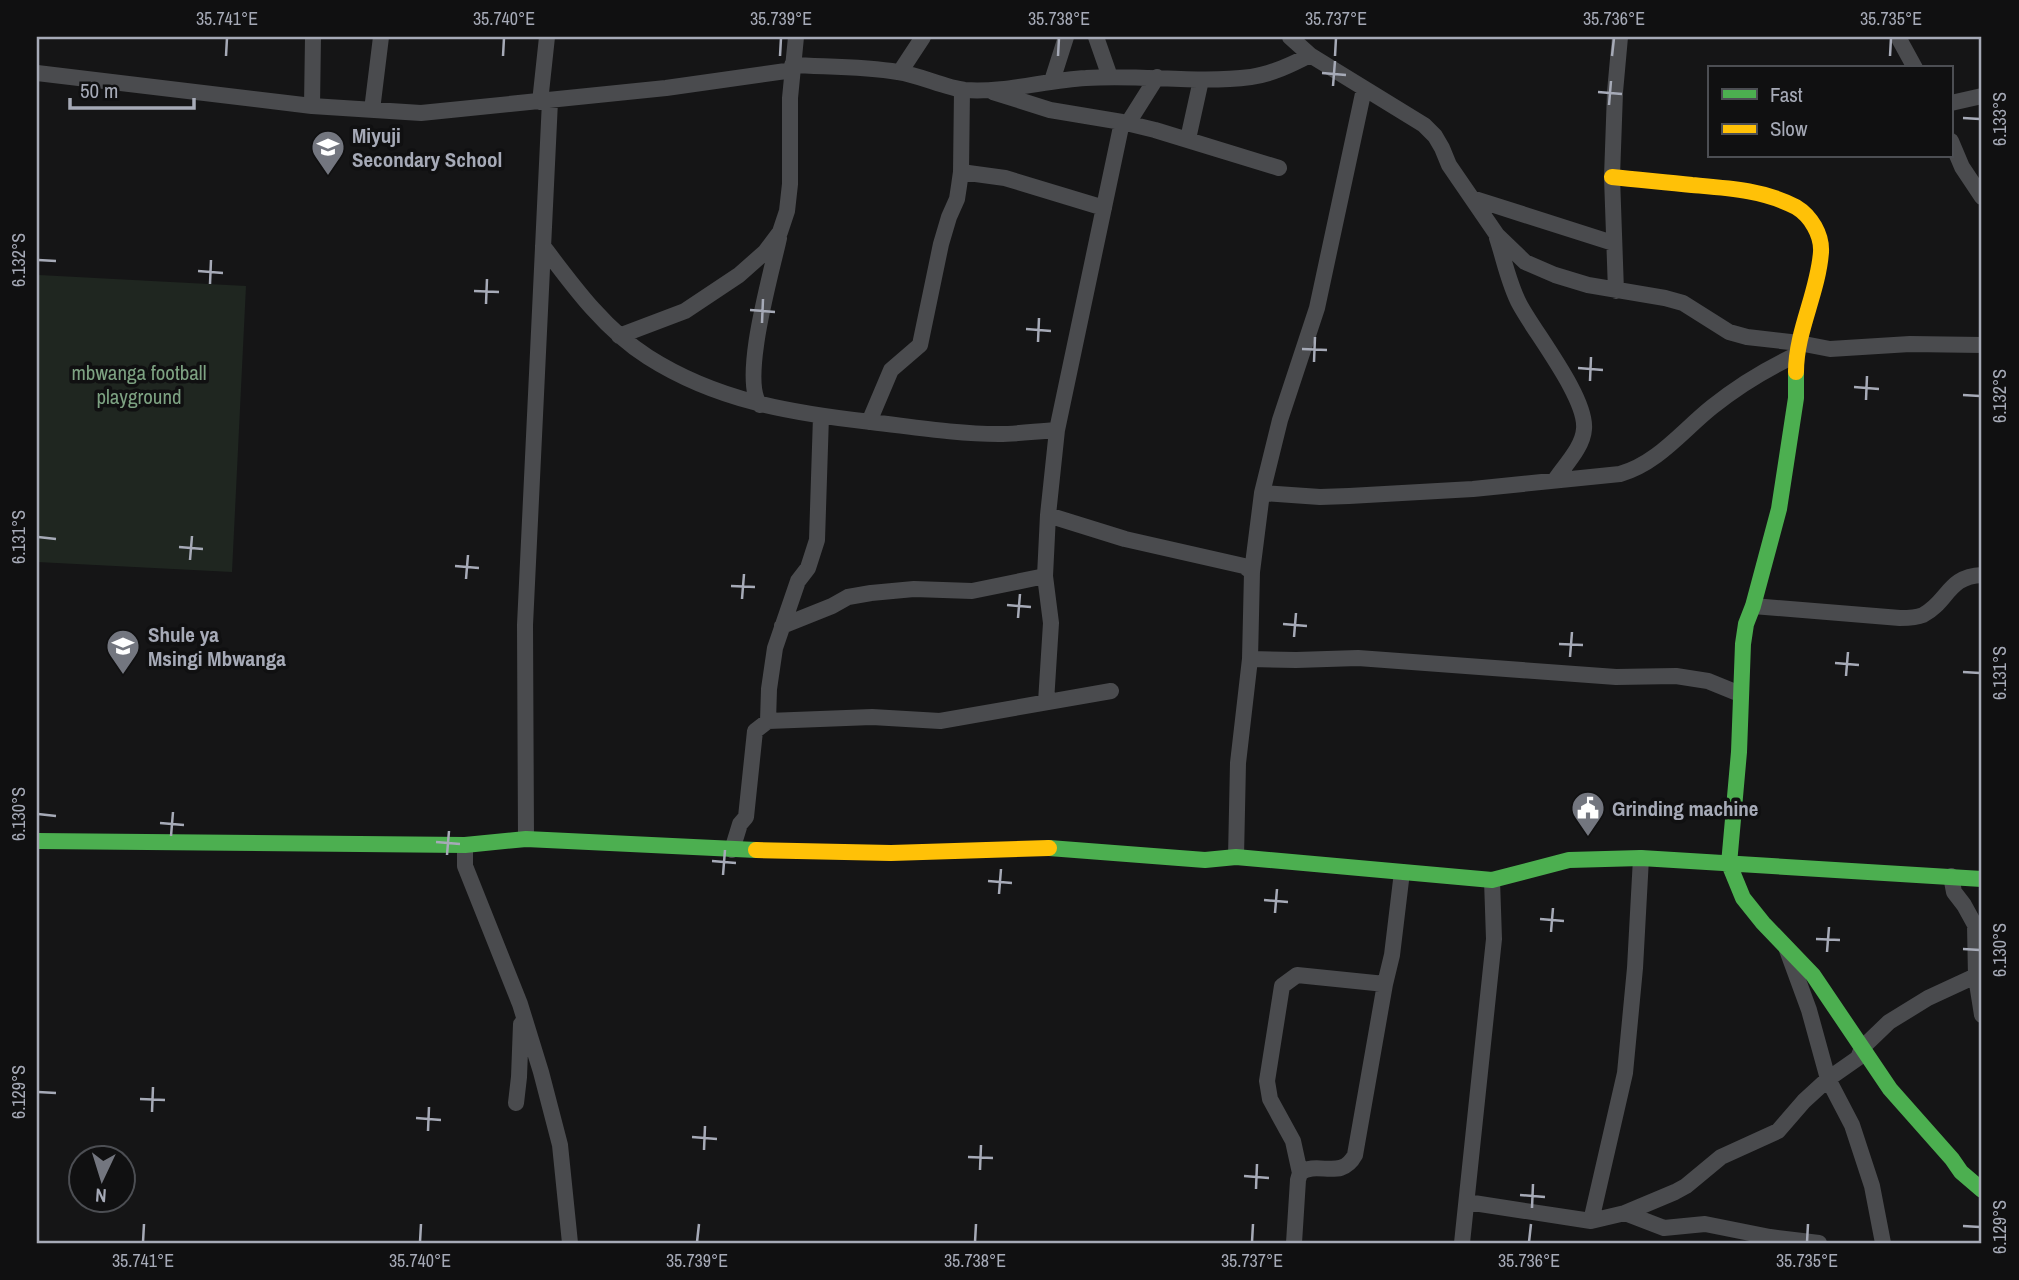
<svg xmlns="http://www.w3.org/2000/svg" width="2019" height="1280" font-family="'Archivo Narrow',sans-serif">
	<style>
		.green { fill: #1f2620 }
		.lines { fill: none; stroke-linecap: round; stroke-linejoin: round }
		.street { stroke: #4a4b4e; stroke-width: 16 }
		.fast { stroke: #4caf50; stroke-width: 16 }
		.slow { stroke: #ffc107; stroke-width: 16 }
		.ticks { fill: none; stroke: #a6aab7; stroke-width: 2.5 }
		.labels { text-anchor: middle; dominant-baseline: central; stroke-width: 7; stroke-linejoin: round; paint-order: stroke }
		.poi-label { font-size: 21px; font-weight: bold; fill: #a6aab7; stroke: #101011; text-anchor: start }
		.park-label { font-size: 21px; fill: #7da282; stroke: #101011 }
		.neatline { fill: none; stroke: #a6aab7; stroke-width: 2.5 }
		.ticks-label { font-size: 18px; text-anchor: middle; fill: #a6aab7 }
	</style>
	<rect width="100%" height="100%" fill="#151516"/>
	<path class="green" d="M39 275 246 286 232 572 37 562V316Z"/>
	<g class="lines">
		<path class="street" d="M1096 37 1110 77
			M1290 37 1310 55 1424 125 1435 136 1442 148 1449 165 1497 235 1525 262 1555 275 1588 285 1665 298 1683 303 1729 332 1747 337 1799 343 1830 349 1910 344 1982 345
			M1898 37 1915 68
			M792 65C828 67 863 66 898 72 920 75 945 88 965 90 1005 93 1046 80 1086 78 1141 74 1196 84 1251 77 1272 74 1291 65 1310 55
			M900 72 923 37
			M37 73 312 106 421 113 666 88 793 70
			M1052 81 1066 37
			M993 92 1050 110 1122 122 1155 130 1279 168
			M540 102 547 37
			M1951 103 1982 96
			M312 106 313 37
			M372 110 381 37
			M1128 123 1157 77
			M1188 139 1201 80
			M1951 141 1962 167 1982 197
			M961 172 1005 178 1104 208
			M1472 198 1613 243
			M1497 238C1504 259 1509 285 1520 305 1535 333 1587 398 1584 429 1583 447 1565 465 1555 480
			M543 246C573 286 605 330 648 357 717 401 792 413 871 422 914 427 956 434 999 434 1018 434 1038 431 1057 430
			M1616 291 1612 177 1615 92 1620 37
			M619 336 685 311 739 275 765 252 780 232 787 211 790 184V98L796 37
			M760 405C740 380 772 271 779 238
			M869 422 891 370 920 345 941 244 949 217 957 199 959 186 961 172 962 90
			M1262 493 1320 497 1349 496 1473 489 1620 474C1658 463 1682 431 1712 407 1738 386 1766 369 1796 355
			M1048 515 1125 539 1244 566 1252 572
			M1753 606 1900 618C1907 618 1916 618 1923 615 1948 602 1948 576 1982 575
			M782 626 832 606 848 597 871 593 914 589 972 591 1045 576
			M1250 659 1296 660 1358 658 1616 677 1676 676 1708 681 1740 694
			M1046 702 1051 623 1045 576 1048 515 1057 430 1122 122
			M768 721 769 689 775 648 798 581 808 568 817 540 821 416
			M526 839 525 625 550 101
			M465 845V866L520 1004 541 1072 560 1145 570 1243
			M732 850 740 824 746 817 755 731 768 721 872 717 940 721 1111 691
			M1236 857 1238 763 1250 659 1252 572 1262 493 1280 420 1317 308 1364 89
			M1951 876 1954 892 1964 905 1975 925 1976 977 1982 1015
			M516 1103 519 1077 521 1024
			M1300 1173 1293 1141 1270 1099 1267 1081 1282 986 1297 975 1385 984
			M1467 1202 1591 1221 1625 1213 1664 1228 1705 1224 1770 1237 1819 1243
			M1625 1213 1675 1192 1686 1186 1721 1157 1778 1131 1804 1101 1828 1079 1809 1010 1787 950
			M1591 1221 1625 1073 1635 968 1641 858
			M1294 1243 1298 1180 1300 1173C1318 1160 1341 1181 1355 1155L1385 984 1392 955 1402 872
			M1462 1243 1494 939 1492 880
			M1883 1243 1872 1186 1852 1125 1828 1079 1858 1058 1862 1048 1889 1022 1928 998 1982 973"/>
		<path class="fast" d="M1796 372V398L1779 509 1753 606 1746 624 1743 644 1739 752 1729 864 1743 898 1763 923 1813 975 1890 1089 1952 1159 1961 1172 1982 1190
			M37 841 465 845 526 839 756 850
			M1049 848 1205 860 1236 857 1492 880 1569 860 1641 858 1982 879"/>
		<path class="slow" d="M1612 177C1639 180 1665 182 1692 185 1727 188 1764 190 1796 207 1811 216 1822 235 1821 252 1818 293 1796 331 1796 372
			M756 850 891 853 1049 848"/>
	</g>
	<path class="ticks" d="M226 56 227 38M503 56 504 38M780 56 781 38M1058 56 1059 38M1335 56 1336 38M1612 56 1614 38M1890 56 1891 38M1322 73 1346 75M1333 86 1335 61M1598 92 1622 94M1609 105 1611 81M1963 118 1980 119M38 260 56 261M198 271 223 273M210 284 211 260M474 291 499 292M486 304 487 279M750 310 775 312M762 323 763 299M1026 329 1051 331M1038 342 1039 318M1302 349 1327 350M1314 362 1315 337M1578 368 1603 370M1590 381 1591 357M1854 387 1879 389M1963 395 1980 396M1866 400 1867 376M38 537 56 539M179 547 203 549M190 560 192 536M455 566 479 568M466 579 468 555M731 586 755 587M742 599 744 574M1007 605 1031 607M1018 618 1020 594M1283 624 1307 626M1294 637 1296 613M1559 644 1583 645M1570 657 1572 632M1835 663 1859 665M1963 672 1980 673M1846 676 1848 652M38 814 56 816M160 823 184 825M171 836 173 812M436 842 460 844M447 855 449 831M712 861 736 863M723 875 725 850M988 881 1012 883M999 894 1001 869M1264 900 1288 902M1275 913 1277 889M1540 919 1564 921M1551 932 1553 908M1816 939 1840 940M1963 949 1980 950M1827 952 1829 927M38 1092 56 1093M140 1099 165 1100M152 1112 153 1087M416 1118 441 1120M428 1131 429 1107M692 1137 717 1139M704 1150 705 1126M968 1157 993 1158M980 1170 981 1145M1244 1176 1269 1178M1256 1189 1257 1164M1520 1195 1545 1197M1532 1208 1533 1184M1963 1226 1980 1227M143 1242 144 1224M420 1242 421 1224M697 1242 699 1224M975 1242 976 1224M1252 1242 1253 1224M1529 1242 1531 1224M1807 1242 1808 1224"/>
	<defs>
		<symbol id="school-pin" viewBox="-11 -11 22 30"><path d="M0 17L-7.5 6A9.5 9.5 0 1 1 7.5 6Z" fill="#73767f" stroke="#101011"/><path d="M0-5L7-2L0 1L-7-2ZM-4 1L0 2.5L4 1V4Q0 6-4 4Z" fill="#fff"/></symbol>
		<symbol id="civic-pin" viewBox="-11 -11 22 30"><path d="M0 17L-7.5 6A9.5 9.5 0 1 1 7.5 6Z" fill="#73767f" stroke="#101011"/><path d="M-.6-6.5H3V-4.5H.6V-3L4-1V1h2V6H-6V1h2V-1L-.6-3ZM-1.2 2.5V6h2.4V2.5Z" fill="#fff"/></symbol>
	</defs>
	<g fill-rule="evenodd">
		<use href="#school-pin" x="309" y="128" width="38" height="52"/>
		<use href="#school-pin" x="104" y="627" width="38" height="52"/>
		<use href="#civic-pin" x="1569" y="789" width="38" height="52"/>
	</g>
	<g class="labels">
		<g class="poi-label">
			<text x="352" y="135">Miyuji<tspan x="352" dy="24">Secondary School</tspan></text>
			<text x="148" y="634">Shule ya<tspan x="148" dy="24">Msingi Mbwanga</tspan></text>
			<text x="1612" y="808">Grinding machine</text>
		</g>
		<g class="park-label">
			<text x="139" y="372">mbwanga football<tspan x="139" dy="24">playground</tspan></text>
		</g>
	</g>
	<rect width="2019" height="1280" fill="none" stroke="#101011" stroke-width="77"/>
	<rect x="1708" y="66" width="245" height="91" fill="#101011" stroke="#4c4e53" stroke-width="2"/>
	<rect x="1722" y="89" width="35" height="10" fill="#4caf50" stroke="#4c4e53" stroke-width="2"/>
	<text x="1770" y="102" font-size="21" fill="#a6aab7">Fast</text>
	<rect x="1722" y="124" width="35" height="10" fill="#ffc107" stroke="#4c4e53" stroke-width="2"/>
	<text x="1770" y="136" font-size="21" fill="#a6aab7">Slow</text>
	<g transform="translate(102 1179) rotate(184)"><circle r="33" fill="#101011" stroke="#4c4e53" stroke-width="2"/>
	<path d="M0-5L12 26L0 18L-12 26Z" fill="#73767f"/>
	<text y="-10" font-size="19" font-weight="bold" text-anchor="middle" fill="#a6aab7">N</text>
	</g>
	<path d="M70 98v10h124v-10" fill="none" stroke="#a6aab7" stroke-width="3.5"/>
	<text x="80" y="98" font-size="21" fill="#a6aab7" stroke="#101011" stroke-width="5" paint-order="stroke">50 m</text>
	<rect x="38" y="38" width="1942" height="1204" class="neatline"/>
	<g class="ticks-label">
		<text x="227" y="25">35.741°E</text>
		<text x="504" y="25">35.740°E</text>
		<text x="781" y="25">35.739°E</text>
		<text x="1059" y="25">35.738°E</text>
		<text x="1336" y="25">35.737°E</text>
		<text x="1614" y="25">35.736°E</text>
		<text x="1891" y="25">35.735°E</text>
		<text transform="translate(2000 119) rotate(-90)" y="6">6.133°S</text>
		<text transform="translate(19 260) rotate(-90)" y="6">6.132°S</text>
		<text transform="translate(2000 396) rotate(-90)" y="6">6.132°S</text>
		<text transform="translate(19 537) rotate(-90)" y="6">6.131°S</text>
		<text transform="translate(2000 673) rotate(-90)" y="6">6.131°S</text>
		<text transform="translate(19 814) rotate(-90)" y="6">6.130°S</text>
		<text transform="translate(2000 950) rotate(-90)" y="6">6.130°S</text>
		<text transform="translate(19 1092) rotate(-90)" y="6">6.129°S</text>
		<text transform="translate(2000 1227) rotate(-90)" y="6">6.129°S</text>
		<text x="143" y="1267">35.741°E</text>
		<text x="420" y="1267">35.740°E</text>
		<text x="697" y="1267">35.739°E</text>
		<text x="975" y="1267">35.738°E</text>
		<text x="1252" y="1267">35.737°E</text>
		<text x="1529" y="1267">35.736°E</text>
		<text x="1807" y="1267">35.735°E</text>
	</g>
</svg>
